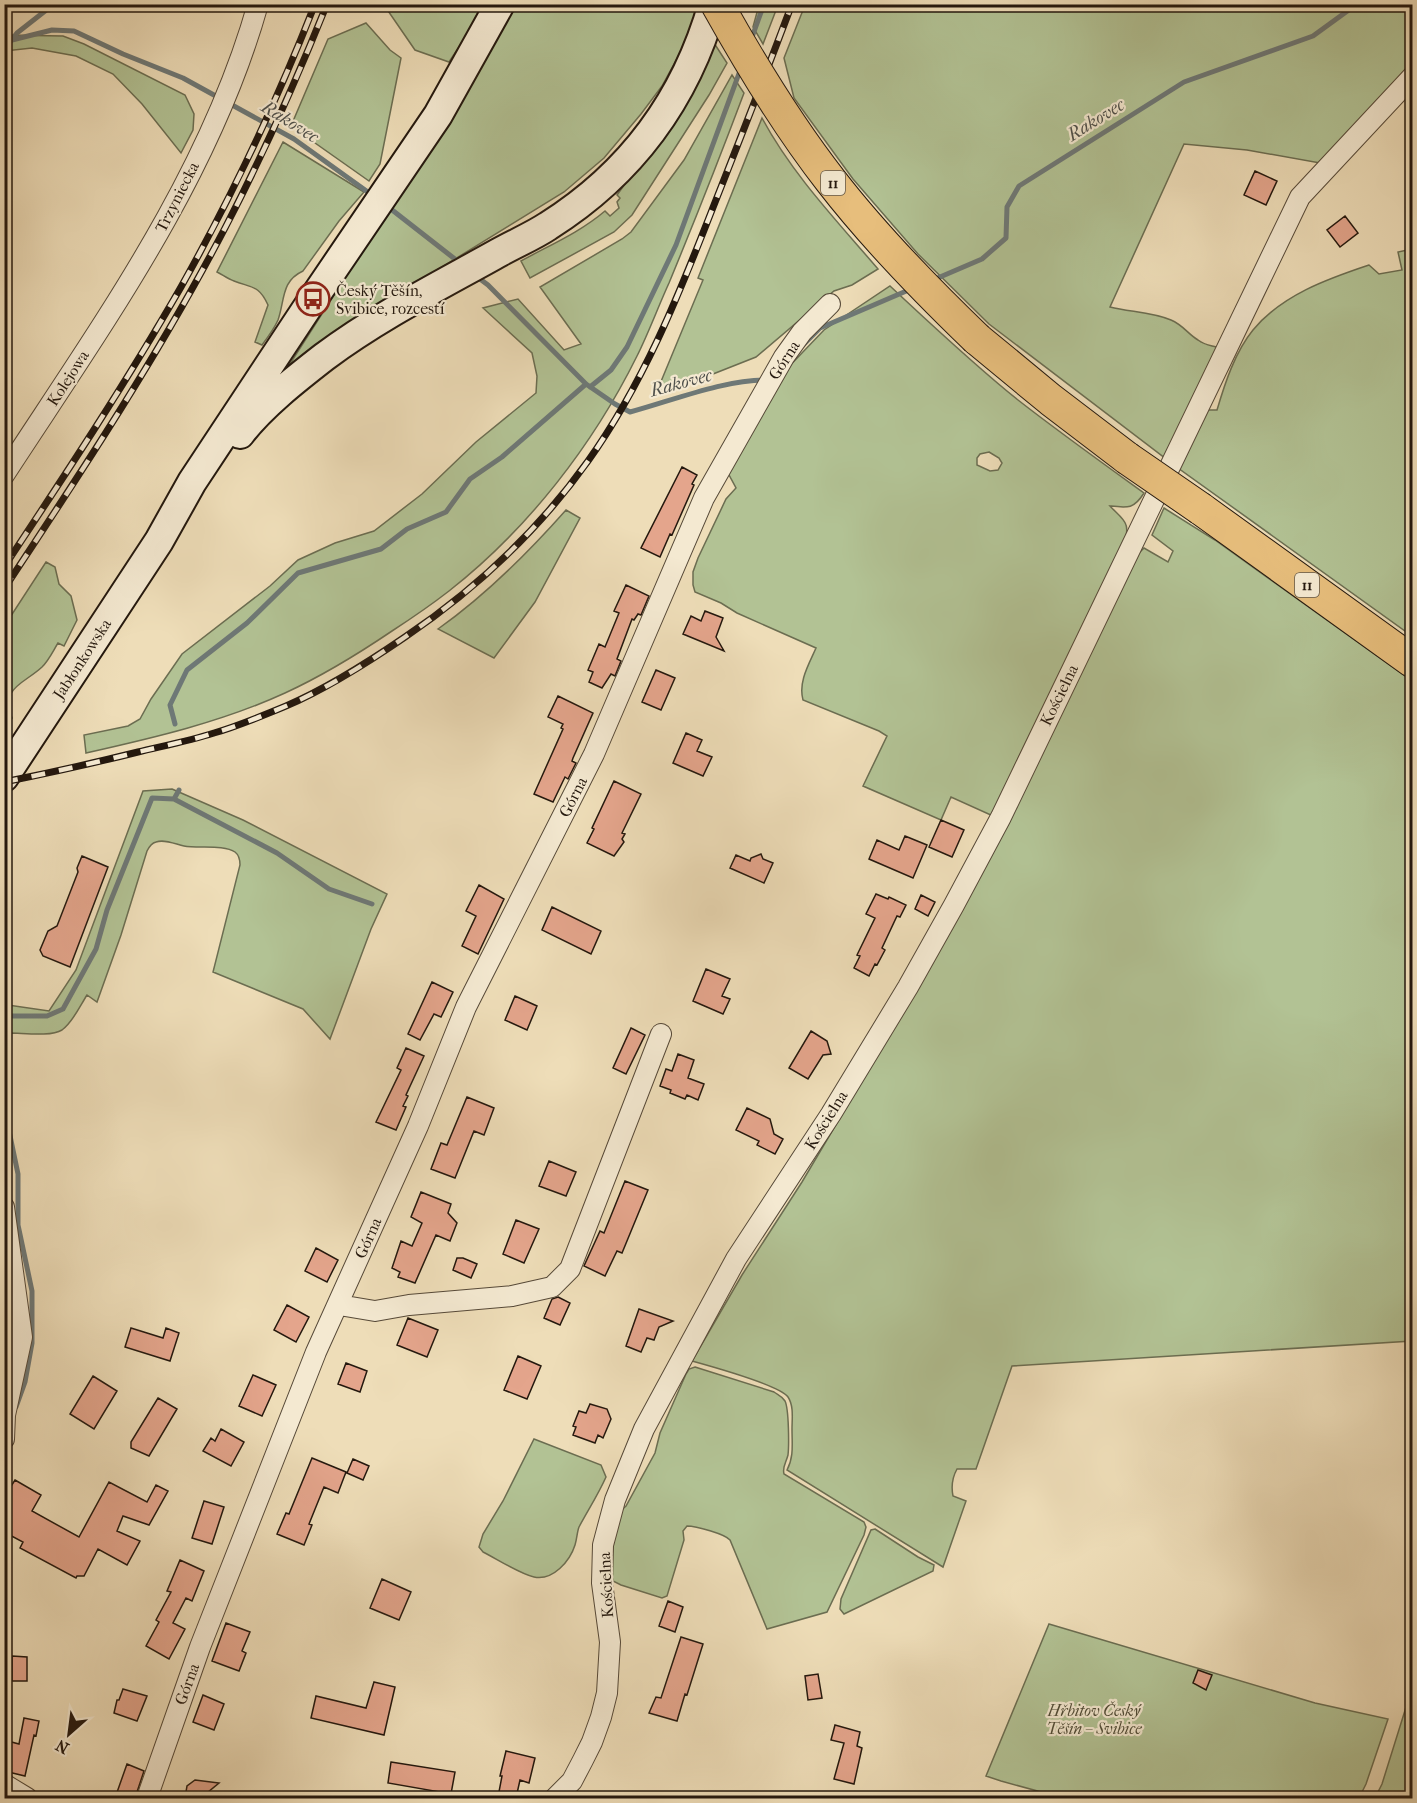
<svg xmlns="http://www.w3.org/2000/svg" width="1417" height="1803" font-family="'IM FELL French Canon',serif">
	<style>
		.green { fill: #b2c294; stroke: #6b6d51; stroke-width: 1.5; fill-rule: evenodd }
		.lines { fill: none; stroke-linecap: round; stroke-linejoin: round }
		.stream { stroke: #6e7876; stroke-width: 5 }
		.building { fill: #e4a58c; stroke: #24180e; stroke-width: 1.5 }
		.street-casing { stroke: #564938; stroke-width: 22 }
		.secondary-casing { stroke: #24180e; stroke-width: 32 }
		.primary-casing { stroke: #24180e; stroke-width: 34 }
		.street { stroke: #f4e9d1; stroke-width: 20 }
		.secondary { stroke: #f4e9d1; stroke-width: 28 }
		.primary { stroke: #e7be7c; stroke-width: 32 }
		.rail-casing { stroke: #24180e; stroke-width: 7 }
		.rail { stroke: #f4e9d1; stroke-width: 4.5; stroke-dasharray: 14; stroke-linecap: butt }
		.primary-bridge-casing { stroke: #24180e; stroke-width: 34; stroke-linecap: butt }
		.primary-bridge { stroke: #e7be7c; stroke-width: 32 }
		.labels { text-anchor: middle; dominant-baseline: central; stroke-width: 4.5; stroke-linejoin: round; paint-order: stroke }
		.shield { fill: #f4e9d1; stroke: #625748; stroke-width: 1.5 }
		.shield-label { font-size: 15px; font-weight: bold; fill: #24180e }
		.street-label { font-size: 16px; fill: #24180e; stroke: #f4e9d1 }
		.poi-label { font-size: 16px; fill: #24180e; stroke: #f4e9d1; text-anchor: start }
		.park-label { font-size: 16px; font-style: italic; fill: #4f4b36; stroke: #f4e9d1 }
		.water-label { font-size: 18px; font-style: italic; fill: #4f504b; stroke: #f4e9d1 }
	</style>
	<rect width="100%" height="100%" fill="#eeddb8"/>
	<filter id="stains"><feTurbulence type="fractalNoise" baseFrequency=".00333" numOctaves="4"/><feColorMatrix values="0 0 0 0 .2 0 0 0 0 .09 0 0 0 0 .02 0 0 0 .5 -.17"/></filter>
	<radialGradient id="worn" r=".72"><stop offset=".6" stop-color="#630" stop-opacity="0"/><stop offset="1" stop-color="#630" stop-opacity=".3"/></radialGradient>
	<path class="green" d="M384 5H482L463 41 449 62 415 50Z
		M516 5H693L697 11 680 53 662 86 641 114 604 158 564 192 359 318 286 370 361 253 428 155Z
		M759 5H778L763 44 753 27Z
		M805 5H1412V67L1320 163 1247 150 1184 144 1110 307C1130 312 1152 312 1171 320 1183 325 1188 334 1198 340 1206 346 1211 345 1220 348L1165 458 989 324 918 254 853 179 794 98 784 58Z
		M366 23 390 50 401 58 380 164 369 181 291 126 328 39Z
		M5 35 63 36 84 44 185 95 194 114 193 130 181 153 142 104 113 74 76 56 32 48 5 51Z
		M714 43 727 63 709 95 632 215 614 232 530 278 521 261C550 245 579 233 605 211L610 216 619 208 617 202 620 198 617 195 635 170Z
		M732 75 744 93C720 157 695 220 669 283 658 307 649 332 637 356 593 445 528 529 449 591 431 605 412 618 392 631 358 654 322 676 285 693 222 722 153 738 86 753L84 735 128 726 140 719 151 699 182 654 270 586 298 560 335 543 374 531 422 494 476 442 536 393 537 376 532 353 483 308 518 299 564 350 581 344 540 287 622 239 631 232 684 160Z
		M762 118C792 174 837 221 878 269L852 285 834 291 756 357 670 391 655 396 703 280 698 278Z
		M283 142 364 192 339 221 303 271C281 281 285 300 278 320 274 329 268 337 262 345L255 342 268 305C259 285 252 288 234 281 228 279 223 275 217 272Z
		M1412 249V636L1178 468 1205 410H1217C1225 383 1235 352 1253 330 1282 295 1327 279 1369 265L1379 274 1402 270 1398 252Z
		M890 286C932 325 973 364 1018 400 1059 432 1101 462 1144 493 1134 509 1128 508 1110 506 1115 512 1124 518 1126 525 1130 536 1117 560 1112 571L1015 765 1006 789 993 816 951 797 941 820 863 786 887 736 879 731 803 700C798 682 809 664 816 648L737 613 721 603 695 592 693 585V572L698 558 726 499 736 488 728 473 778 378 824 330ZM989 452 999 458 1002 463 998 470 990 471 977 465V458L980 454Z
		M1164 508 1215 540 1412 681V1341L1012 1366 976 1469H957C952 1478 951 1486 953 1496L966 1501 943 1567 787 1470C794 1457 792 1444 792 1429 792 1419 794 1406 788 1397 779 1385 710 1366 692 1361L742 1275 802 1182 953 927 1007 823 1136 556 1144 548 1168 562 1173 551 1152 535Z
		M566 510 580 518 535 602 494 658 438 629C486 595 527 554 566 510Z
		M46 562 55 567 59 584 71 596 77 620 64 646 58 643C53 651 49 660 42 667 24 684 0 687 12 718L5 725V625Z
		M172 789 243 820 387 894 371 929 330 1039 303 1009 213 972 240 865C240 860 239 855 235 852 224 844 197 849 184 846 175 844 165 839 156 842 152 843 149 847 147 851L121 935 97 1002 87 995C80 1006 73 1022 62 1030 51 1037 23 1033 10 1033L5 1045V1007L8 1005 49 1011 76 970 143 791Z
		M695 1367 774 1392C778 1395 782 1396 785 1401 789 1409 789 1446 788 1455 786 1463 782 1467 784 1474L864 1522 866 1527 864 1535 827 1612 767 1629 730 1540C725 1534 696 1526 687 1526L683 1531 684 1540 667 1596 662 1598 621 1585 613 1581 610 1572 617 1514 626 1506 655 1453 660 1433 686 1374 689 1369Z
		M534 1439 601 1465 606 1477C598 1495 588 1510 579 1527 577 1532 577 1539 575 1545 570 1561 553 1581 534 1577 520 1574 497 1559 483 1552L479 1547 483 1534 503 1501Z
		M875 1529 918 1557 934 1565 933 1571 844 1614 840 1609 841 1599 871 1530Z
		M1049 1624 1315 1703 1388 1719 1366 1784 1359 1798H1063L1001 1781 986 1776Z
		M1412 1688V1798H1375L1382 1784Z"/>
	<g class="lines">
		<path class="stream" d="M751 40 764 4
			M4 42 52 30 74 31 123 54 183 78 294 139 372 195
			M10 42 17 33 54 4
			M387 206 460 263
			M476 276 488 285 586 384 615 404 630 412C671 401 726 379 767 380
			M933 280 982 259 1006 238 1007 207 1019 186 1184 82 1313 36 1357 4
			M803 345 820 328 911 289
			M590 387 611 370 627 347 676 245 741 68
			M175 724 170 705 187 670 247 623 298 573 381 549 407 529 446 512 470 479 502 457 586 384
			M174 799 277 853 329 889 372 904
			M4 1016H47L63 1009 96 949 107 910 152 798 174 799 179 790
			M4 1107 18 1174V1225L32 1291V1343L25 1382 16 1407"/>
	</g>
	<path class="building" d="M1255 171 1277 181 1266 205 1244 195Z
		M1345 216 1358 233 1340 247 1327 230Z
		M682 467 697 475 692 484 694 485 672 535 670 534 660 557 641 548Z
		M626 585 649 596 641 615 638 614 634 620 632 619 617 659 621 661 615 676 611 674 602 688 589 682 593 672 588 670 599 644 605 647 619 613 614 611Z
		M705 611 723 618 716 637 724 651 683 634 691 616 701 621Z
		M656 670 675 678 661 710 642 702Z
		M558 696 593 713 573 758 572 761 576 763 568 779 565 777 553 802 534 794 563 729 561 728 563 724 548 717Z
		M686 733 702 740 697 751 712 757 703 776 673 763Z
		M614 781 641 794 622 833 625 834 622 839 624 842 614 856 587 843 594 829 592 828Z
		M941 820 964 830 952 857 929 847Z
		M905 836 927 845 913 878 869 859 877 840 899 850Z
		M761 854 763 859 773 863 764 883 730 868 736 855 750 861 751 858Z
		M82 856 108 867 70 967 43 956 40 950 48 931 57 926 78 872 77 868Z
		M479 885 504 899 478 954 462 946 476 916 466 911Z
		M876 894 888 899 889 897 906 905 900 917 897 916 882 948 885 950 877 965 875 964 869 976 854 968 860 956 857 955 875 918 866 914Z
		M921 895 935 902 928 916 915 909Z
		M552 907 601 931 591 954 542 930Z
		M706 969 730 979 722 996 730 999 723 1014 693 1001Z
		M432 982 453 992 441 1017 434 1014 420 1040 408 1034Z
		M515 996 537 1006 527 1030 505 1020Z
		M631 1028 645 1035 626 1074 613 1068Z
		M811 1031 827 1041 831 1054 823 1055 808 1079 789 1068Z
		M406 1048 424 1056 406 1095 408 1096 403 1106 406 1107 396 1130 376 1122 401 1070 397 1068Z
		M678 1054 694 1060 688 1078 704 1084 698 1100 687 1095 685 1099 670 1093 671 1090 660 1086 666 1069 672 1071Z
		M467 1097 494 1108 484 1135 474 1131 455 1178 431 1169 441 1143 447 1145Z
		M747 1108 770 1119 774 1134 783 1139 775 1154 757 1145 759 1141 736 1130Z
		M549 1161 576 1172 566 1196 539 1186Z
		M625 1181 648 1190 622 1253 617 1251 605 1276 584 1266 600 1231 604 1233Z
		M421 1192 451 1204 448 1213 457 1223 450 1241 436 1235 415 1283 398 1277 400 1272 392 1268 401 1241 412 1246 422 1223 411 1217Z
		M516 1220 539 1229 524 1263 503 1254Z
		M316 1248 338 1260 327 1282 305 1271Z
		M457 1258H463L477 1264 471 1278 453 1270Z
		M558 1297 570 1303 560 1325 544 1318 552 1299Z
		M287 1305 309 1317 296 1342 274 1330Z
		M639 1309 673 1321 659 1327 654 1340 647 1338 641 1352 626 1346Z
		M408 1318 438 1330 427 1357 397 1345Z
		M131 1328 163 1338 166 1328 179 1333 170 1361 125 1347Z
		M518 1356 541 1366 527 1399 504 1390Z
		M346 1363 367 1371 360 1392 338 1384Z
		M253 1375 276 1385 262 1416 239 1406Z
		M93 1376 117 1391 94 1429 70 1414Z
		M158 1398 177 1409 149 1456 131 1448V1442Z
		M590 1404 607 1409 611 1419 603 1438 598 1435 595 1443 573 1435 576 1427 573 1426 579 1411 586 1413Z
		M221 1429 244 1442 231 1466 203 1451 211 1438 215 1441Z
		M312 1458 346 1472 338 1493 324 1487 309 1524 312 1525 304 1545 277 1534 286 1513 289 1514Z
		M353 1459 369 1466 363 1480 347 1473Z
		M15 1480 41 1495 32 1511 79 1537 109 1482 147 1502 156 1485 168 1491 149 1525 123 1516 117 1531 140 1541 127 1565 98 1549 84 1576H77L76 1578 20 1548 23 1542 4 1532V1497Z
		M204 1501 224 1507 212 1544 192 1538Z
		M180 1560 204 1571 192 1601 186 1598 173 1623 185 1629 169 1659 146 1646 159 1622 156 1620 171 1592 167 1591Z
		M382 1579 411 1592 399 1620 370 1608Z
		M668 1601 683 1607 675 1632 659 1626Z
		M226 1623 250 1632 242 1651 246 1653 239 1671 212 1661Z
		M681 1637 703 1644 687 1695 685 1694 677 1721 649 1713 656 1697 661 1698Z
		M12 1656 27 1657V1681H12Z
		M1198 1670 1212 1675 1206 1690 1193 1683Z
		M818 1674 822 1698 808 1700 805 1676Z
		M374 1682 395 1687 384 1735 311 1718 316 1696 366 1708Z
		M123 1689 147 1696 137 1721 114 1713 117 1700H119Z
		M203 1695 224 1704 214 1730 193 1722Z
		M24 1718 39 1721 36 1736 34 1735 25 1776 4 1771V1740L19 1744Z
		M835 1725 860 1732 857 1746 862 1748 854 1784 834 1779 844 1743 831 1740Z
		M506 1751 535 1758 529 1783 520 1780 516 1798 498 1797 502 1776H500Z
		M391 1762 455 1772 451 1794 388 1783Z
		M127 1764 144 1771 135 1798H115Z
		M195 1780 219 1783 207 1793 206 1798H185L187 1786Z"/>
	<g class="lines">
		<defs>
			<path id="street" d="M4 475C101 326 209 178 258 4
				M4 1207 22 1337 5 1415 4 1439
				M339 1305 375 1311 409 1305 512 1296 552 1287 570 1269 661 1034
				M4 1784 27 1798
				M147 1798 200 1647 316 1352 418 1126 466 1007 594 754 704 498 784 357 802 332 830 304
				M555 1798 572 1781 583 1760 592 1742 601 1717 607 1693 610 1642 602 1583 603 1545 615 1500 644 1429 736 1259 831 1114 908 987 954 905 1001 817 1300 197 1412 77"/>
			<path id="secondary" d="M240 434C261 406 297 378 324 357 379 316 441 285 500 252 516 243 533 236 548 226 632 173 686 99 713 4
				M4 777 159 541 192 482 313 299 438 115 500 4"/>
			<path id="primary" d="M977 339 1051 400 1127 458
				M1201 509 1412 661"/>
		</defs>
		<use href="#street" class="street-casing"/>
		<use href="#secondary" class="secondary-casing"/>
		<use href="#primary" class="primary-casing"/>
		<use href="#street" class="street"/>
		<use href="#secondary" class="secondary"/>
		<use href="#primary" class="primary"/>
		<defs>
			<path id="rail" d="M4 567C65 475 126 383 181 287 232 196 277 101 315 4
				M4 589C82 471 160 353 225 228 263 155 296 81 327 4
				M4 782C49 773 94 763 138 752 163 746 189 741 214 733 238 726 262 716 286 706 328 688 367 663 405 637 476 589 538 531 588 461 643 384 678 297 712 210 739 142 766 73 792 4"/>
		</defs>
		<use href="#rail" class="rail-casing"/>
		<use href="#rail" class="rail"/>
		<defs>
			<path id="primary-bridge" d="M717 4C751 65 788 126 831 181 875 238 925 289 977 339
				M1127 458 1201 509"/>
		</defs>
		<use href="#primary-bridge" class="primary-bridge-casing"/>
		<use href="#primary-bridge" class="primary-bridge"/>
	</g>
	<defs>
		<symbol id="bus-ring" viewBox="-11 -11 22 22"><circle r="9.5" fill="#f4e9d1" stroke="#8f2418" stroke-width="1.5"/><path d="M-5-6H5V4H4V6H2V4H-2V6H-4V4H-5ZM-3.5-4V0h7V-4ZM-3.5 1.2v1.5H-2V1.2ZM2 1.2v1.5H3.5V1.2Z" fill="#8f2418"/></symbol>
	</defs>
	<g fill-rule="evenodd">
		<use href="#bus-ring" x="294" y="280" width="38" height="38"/>
	</g>
	<g class="labels">
		<g class="shield">
			<rect x="821" y="171" width="24" height="24" rx="4.5"/>
			<rect x="1295" y="573" width="24" height="24" rx="4.5"/>
		</g>
		<g class="shield-label">
			<text x="833" y="183">11</text>
			<text x="1307" y="585">11</text>
		</g>
		<g class="street-label">
			<text transform="translate(177 197) rotate(-63)">Trzyniecka</text>
			<text transform="translate(784 360) rotate(-57)">Górna</text>
			<text transform="translate(68 378) rotate(-57)">Kolejowa</text>
			<text transform="translate(82 659) rotate(-57)">Jabłonkowska</text>
			<text transform="translate(1059 695) rotate(-64)">Kościelna</text>
			<text transform="translate(573 797) rotate(-63)">Górna</text>
			<text transform="translate(826 1120) rotate(-58)">Kościelna</text>
			<text transform="translate(368 1238) rotate(-66)">Górna</text>
			<text transform="translate(606 1585) rotate(-93)">Kościelna</text>
			<text transform="translate(187 1684) rotate(-70)">Górna</text>
		</g>
		<g class="poi-label">
			<text x="336" y="290">Český Těšín,<tspan x="336" dy="18">Svibice, rozcestí</tspan></text>
		</g>
		<g class="park-label">
			<text x="1094" y="1710">Hřbitov Český<tspan x="1094" dy="18">Těšín – Svibice</tspan></text>
		</g>
		<g class="water-label">
			<text transform="translate(1096 120) rotate(-32)">Rakovec</text>
			<text transform="translate(290 122) rotate(32)">Rakovec</text>
			<text transform="translate(681 383) rotate(-15)">Rakovec</text>
		</g>
	</g>
	<rect width="1417" height="1803" fill="none" stroke="#eeddb8" stroke-width="24"/>
	<rect x="6" y="6" width="1405" height="1791" fill="none" stroke="#24180e" stroke-width="3"/>
	<rect x="12" y="12" width="1393" height="1779" fill="none" stroke="#24180e" stroke-width="1.5"/>
	<g transform="translate(69 1734) rotate(208)" stroke="#f4e9d1" stroke-width="4.5" paint-order="stroke">
	<path d="M0-4.5L10 22L0 15L-10 22Z" fill="#24180e"/>
	<text y="-9" font-size="16" font-weight="bold" text-anchor="middle" fill="#24180e">N</text>
	</g>
	<rect width="100%" height="100%" filter="url(#stains)"/>
	<rect width="100%" height="100%" fill="url(#worn)"/>
</svg>
